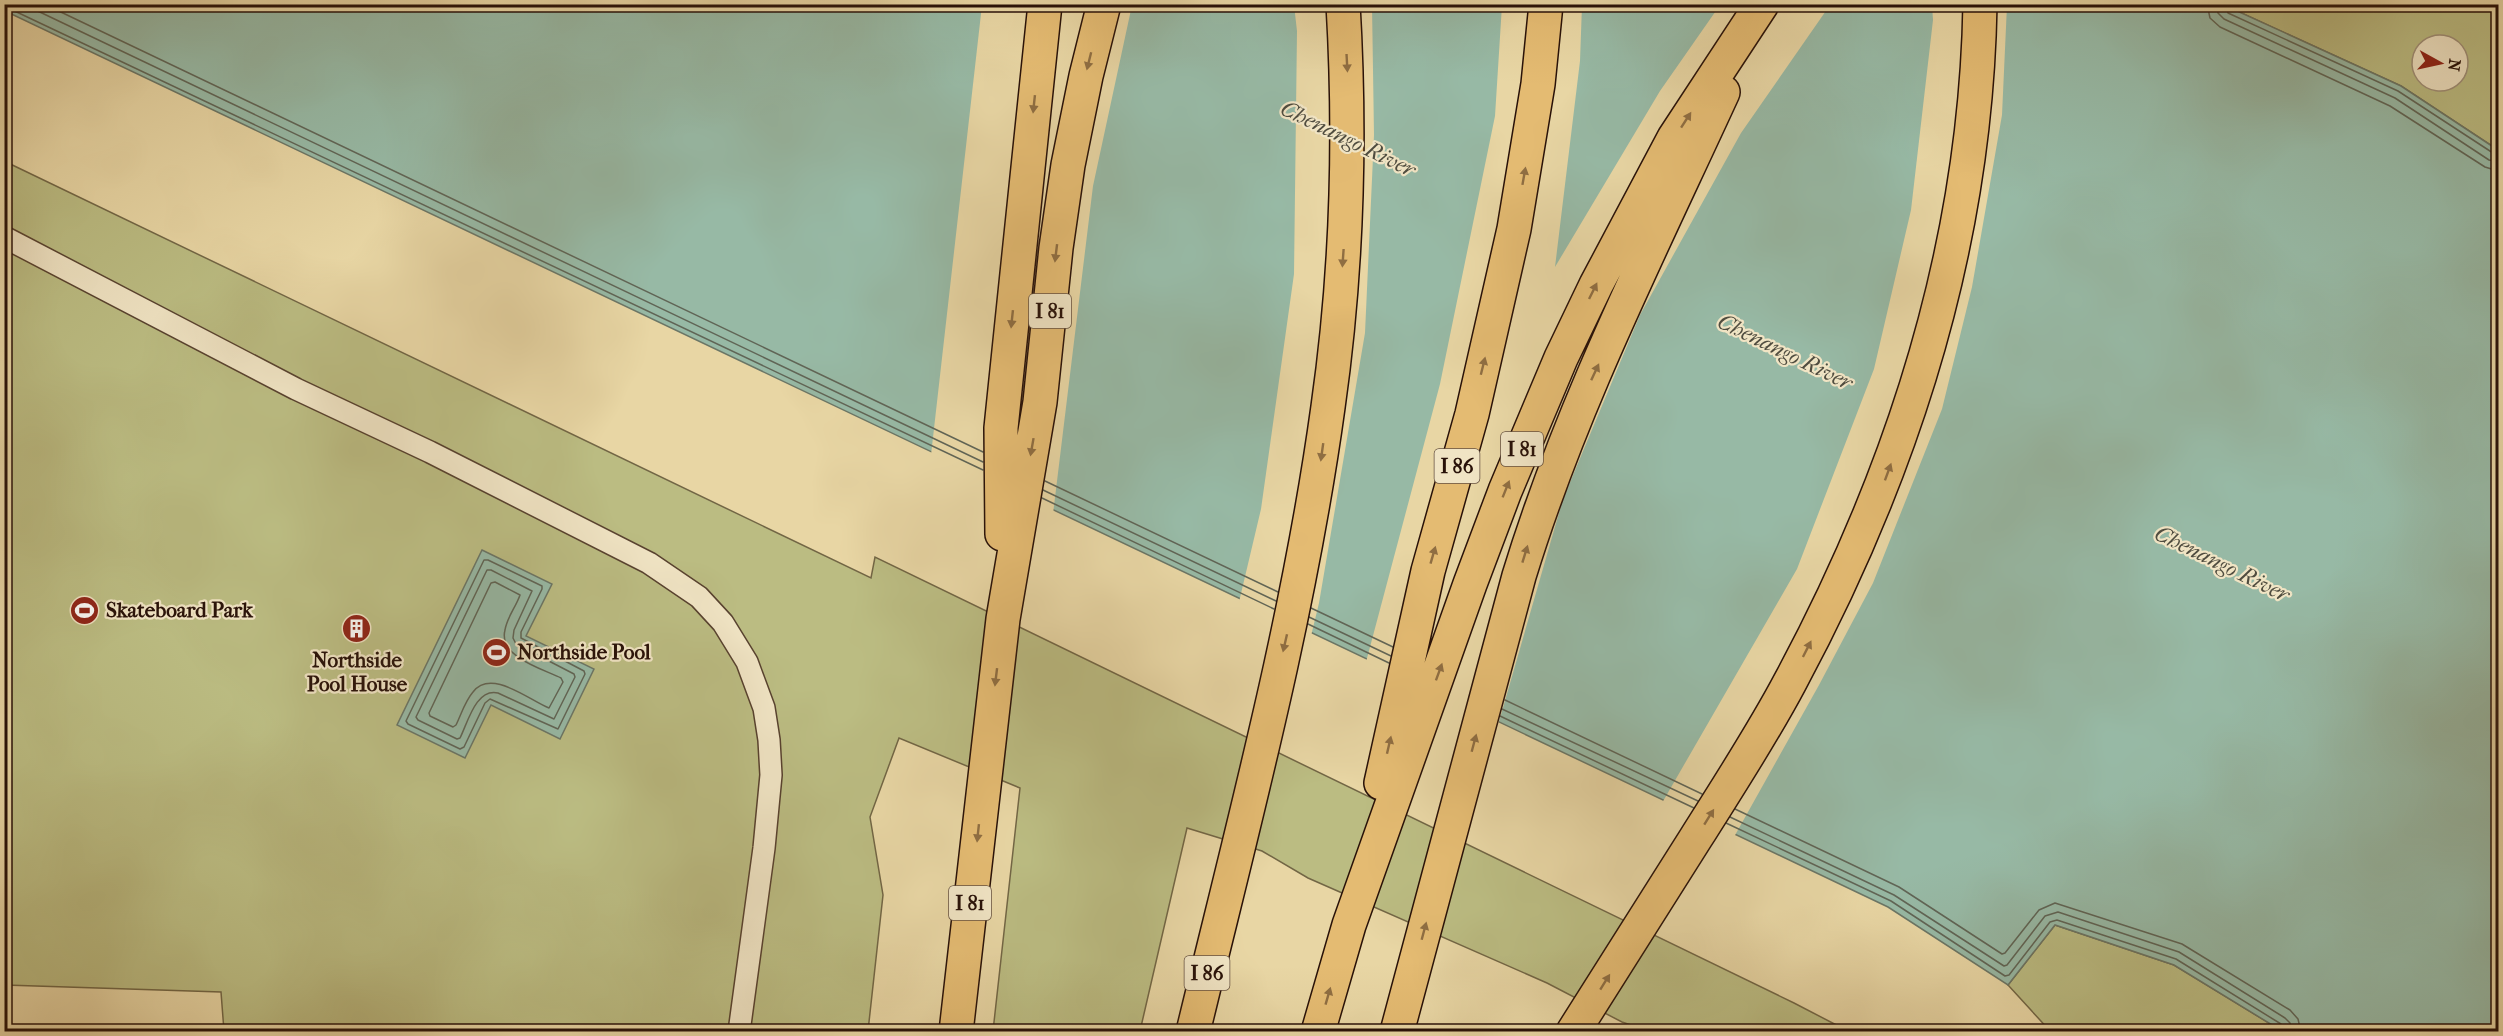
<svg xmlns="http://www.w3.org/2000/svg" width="2503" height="1036" font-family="'IM FELL French Canon',serif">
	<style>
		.green { fill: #bbbc82; stroke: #726645; stroke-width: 1.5; fill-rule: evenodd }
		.water { fill: #97b9a5; stroke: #6b7666; stroke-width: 1.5 }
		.pier { fill: #e8d6a4 }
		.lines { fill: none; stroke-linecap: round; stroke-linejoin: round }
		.shore { stroke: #606556; stroke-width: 1.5 }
		.service-casing { stroke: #58422f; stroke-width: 24 }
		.motorway-casing { stroke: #281108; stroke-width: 36 }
		.service { stroke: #f0e4c4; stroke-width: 21 }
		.motorway { stroke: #e4bb72; stroke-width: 33 }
		.oneway { fill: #8f6e42 }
		.labels { text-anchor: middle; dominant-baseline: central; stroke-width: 4.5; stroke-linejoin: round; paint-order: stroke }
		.shield { fill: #f0e4c4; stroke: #645040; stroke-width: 1.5 }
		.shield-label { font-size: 20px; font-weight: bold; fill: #281108 }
		.poi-label { font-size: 21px; font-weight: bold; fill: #281108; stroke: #f0e4c4; text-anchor: start }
		.water-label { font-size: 22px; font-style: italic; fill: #4f4c3f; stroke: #f0e4c4 }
	</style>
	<rect width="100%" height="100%" fill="#e8d6a4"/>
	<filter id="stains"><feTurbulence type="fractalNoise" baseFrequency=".00333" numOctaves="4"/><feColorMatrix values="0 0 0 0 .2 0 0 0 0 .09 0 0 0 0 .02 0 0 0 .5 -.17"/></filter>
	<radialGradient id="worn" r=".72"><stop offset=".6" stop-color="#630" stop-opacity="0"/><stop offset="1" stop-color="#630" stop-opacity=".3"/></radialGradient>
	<path class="green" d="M2224 5H2498V150L2401 86ZM2422 45H2458V81H2422Z
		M4 161 871 578 875 557 1794 1003 1848 1031H1648L1622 1022 1547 983 1308 878 1262 851 1187 828 1140 1031H993L1020 788 899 738 870 817 883 895 868 1031H224L221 992 5 985Z
		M2055 925 2174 965 2282 1031H2050L2008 985Z"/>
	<path class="water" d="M4 5H2224L2401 86 2498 150V1031H2282L2174 965 2055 925 2008 985 1888 907 5 11Z
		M482 550 552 584 526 636 594 669 560 739 491 705 465 758 397 725Z"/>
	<path class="pier" d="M982 5H1132L1093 186 1053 514 931 455Z
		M1294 5H1372L1374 135 1365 333 1319 603 1311 636 1239 602 1261 509 1294 274 1297 31Z
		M1502 5H1582L1580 61 1555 267 1660 91 1720 5H1830L1741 133 1640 315 1563 499 1498 725 1366 662 1440 384 1495 116Z
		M1932 5H2007L2002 115 1972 287 1942 409 1873 583 1819 685 1734 837 1662 803 1797 569 1874 369 1911 210 1933 20Z"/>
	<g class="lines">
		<path class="shore" d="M23 4 983 462
			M44 4 983 452
			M2207 4 2210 18 2220 27 2390 106 2485 167 2498 171
			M2216 4 2218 13 2224 19 2395 98 2489 160 2498 162
			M2224 4 2228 13 2398 91 2493 153 2498 154
			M4 6 983 470
			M1045 481 1278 592
			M1043 490 1276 601
			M1042 498 1274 609
			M484 560H488L542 586V589L521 632V638L584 671 585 674 558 729 490 699 485 703 464 747 460 749 408 724 406 721Z
			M487 570H491L532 591 514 630 513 638 516 644 574 674 575 677 554 719 498 693C476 688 468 722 460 738L457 739 418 720 416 717Z
			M495 582 520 595C516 607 507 617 505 630 498 657 543 669 561 678L563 682 549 708C529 700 491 668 473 692 465 701 461 715 456 725L453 727 430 716 429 713 491 583Z
			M1311 608 1393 647
			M1309 617 1391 656
			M1308 624 1389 663
			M1505 700 1702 794
			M1502 709 1698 801
			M1500 716 1694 808
			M1735 809 1899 887 2002 954 2005 953 2039 910 2055 903 2182 944 2290 1010 2298 1019 2301 1032
			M1730 817 1894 895 2004 966 2007 965 2045 916 2058 912 2179 952 2285 1018 2290 1023 2292 1032
			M1726 823 1891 901 2005 976 2009 975 2050 922 2057 920 2176 959 2281 1024 2284 1032"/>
		<defs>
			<path id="service" d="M4 237 296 389 430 452 649 563 699 597 723 623 747 662 764 708 769 740 771 775 764 848 739 1032"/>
			<path id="motorway" d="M1002 534 1001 428 1045 4
				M1381 783 1428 571 1472 414 1514 229 1538 84 1546 4
				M956 1032 1003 619 1040 402 1056 248 1068 165 1086 76 1104 4
				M1193 1032C1243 825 1299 618 1328 407 1347 274 1351 139 1343 4
				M1318 1032 1349 925 1470 584 1505 491 1561 358 1596 285 1674 138 1762 4
				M1397 1032 1519 576C1570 409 1650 251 1723 92
				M1573 1032C1615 966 1656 901 1697 836 1729 785 1762 735 1790 682 1903 472 1976 244 1980 4"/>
		</defs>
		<use href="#service" class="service-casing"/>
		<use href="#motorway" class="motorway-casing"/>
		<use href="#service" class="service"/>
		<use href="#motorway" class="motorway"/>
	</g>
	<defs><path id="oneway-solid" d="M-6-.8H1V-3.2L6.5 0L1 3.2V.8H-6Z" transform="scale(1.5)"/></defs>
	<g class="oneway">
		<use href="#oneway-solid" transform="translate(1089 61) rotate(104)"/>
		<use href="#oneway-solid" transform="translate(1347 63) rotate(87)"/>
		<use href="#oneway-solid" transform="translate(1034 104) rotate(96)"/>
		<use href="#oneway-solid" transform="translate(1686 120) rotate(-57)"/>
		<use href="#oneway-solid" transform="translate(1524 176) rotate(-80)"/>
		<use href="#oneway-solid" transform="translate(1056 253) rotate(97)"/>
		<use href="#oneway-solid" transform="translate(1343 258) rotate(94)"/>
		<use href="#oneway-solid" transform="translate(1593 291) rotate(-64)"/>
		<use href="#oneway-solid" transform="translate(1012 319) rotate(96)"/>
		<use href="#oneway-solid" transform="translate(1483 366) rotate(-76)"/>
		<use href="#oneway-solid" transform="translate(1595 372) rotate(-65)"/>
		<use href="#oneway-solid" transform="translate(1032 447) rotate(100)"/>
		<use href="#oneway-solid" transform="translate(1322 452) rotate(98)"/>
		<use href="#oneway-solid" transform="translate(1888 472) rotate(-70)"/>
		<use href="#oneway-solid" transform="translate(1506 489) rotate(-68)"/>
		<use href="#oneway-solid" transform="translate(1525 554) rotate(-73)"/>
		<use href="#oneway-solid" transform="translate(1433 555) rotate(-74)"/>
		<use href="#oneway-solid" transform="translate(1285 643) rotate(103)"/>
		<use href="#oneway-solid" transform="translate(1807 649) rotate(-63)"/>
		<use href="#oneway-solid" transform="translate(1439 672) rotate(-70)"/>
		<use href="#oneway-solid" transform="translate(996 677) rotate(97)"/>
		<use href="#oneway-solid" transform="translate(1474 743) rotate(-75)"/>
		<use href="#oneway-solid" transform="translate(1389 745) rotate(-77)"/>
		<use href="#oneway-solid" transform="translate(1709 817) rotate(-58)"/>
		<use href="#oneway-solid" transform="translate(978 833) rotate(96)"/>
		<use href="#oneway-solid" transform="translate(1424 931) rotate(-75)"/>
		<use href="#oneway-solid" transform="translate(1605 982) rotate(-58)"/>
		<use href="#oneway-solid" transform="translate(1328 996) rotate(-74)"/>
	</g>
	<defs>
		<symbol id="stadium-disc" viewBox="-11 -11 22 22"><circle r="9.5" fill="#8f2418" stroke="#f0e4c4"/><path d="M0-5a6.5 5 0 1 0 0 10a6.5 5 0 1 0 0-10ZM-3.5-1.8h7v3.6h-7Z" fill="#fff"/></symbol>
		<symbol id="building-disc" viewBox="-11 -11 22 22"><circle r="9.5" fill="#8f2418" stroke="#f0e4c4"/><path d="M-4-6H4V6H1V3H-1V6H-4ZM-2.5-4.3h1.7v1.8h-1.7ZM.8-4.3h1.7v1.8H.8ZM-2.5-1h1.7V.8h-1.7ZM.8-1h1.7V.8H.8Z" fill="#fff"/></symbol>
	</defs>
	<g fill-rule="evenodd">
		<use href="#stadium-disc" x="68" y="594" width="33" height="33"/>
		<use href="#building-disc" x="340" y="612" width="33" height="33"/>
		<use href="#stadium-disc" x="480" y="636" width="33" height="33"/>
	</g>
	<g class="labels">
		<g class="shield">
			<rect x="1029" y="294" width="42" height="34" rx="4.5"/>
			<rect x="1501" y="432" width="42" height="34" rx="4.5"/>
			<rect x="1434.5" y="449" width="45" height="34" rx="4.5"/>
			<rect x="949" y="886" width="42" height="34" rx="4.5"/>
			<rect x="1184.5" y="956" width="45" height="34" rx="4.5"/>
		</g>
		<g class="shield-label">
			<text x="1050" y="311">I 81</text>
			<text x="1522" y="449">I 81</text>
			<text x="1457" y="466">I 86</text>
			<text x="970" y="903">I 81</text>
			<text x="1207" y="973">I 86</text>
		</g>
		<g class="poi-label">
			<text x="106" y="610">Skateboard Park</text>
			<text x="517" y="652">Northside Pool</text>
			<text x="357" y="660" text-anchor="middle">Northside<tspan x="357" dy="24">Pool House</tspan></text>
		</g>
		<g class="water-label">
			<text transform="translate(1348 139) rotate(26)">Chenango River</text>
			<text transform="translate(1785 352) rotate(26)">Chenango River</text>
			<text transform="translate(2222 564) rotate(26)">Chenango River</text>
		</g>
	</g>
	<rect width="2503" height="1036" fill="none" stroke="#e8d6a4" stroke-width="24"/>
	<rect x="6" y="6" width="2491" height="1024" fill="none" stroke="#281108" stroke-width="3"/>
	<rect x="12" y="12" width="2479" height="1012" fill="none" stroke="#281108" stroke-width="1.5"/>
	<g transform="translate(2440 63) rotate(98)"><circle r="28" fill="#f0e4c4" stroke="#a09079" stroke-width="1.5"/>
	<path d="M0-4.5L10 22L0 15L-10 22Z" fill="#8f2418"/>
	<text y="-9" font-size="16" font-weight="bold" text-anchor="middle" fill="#281108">N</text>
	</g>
	<rect width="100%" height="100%" filter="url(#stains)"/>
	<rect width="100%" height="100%" fill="url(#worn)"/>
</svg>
